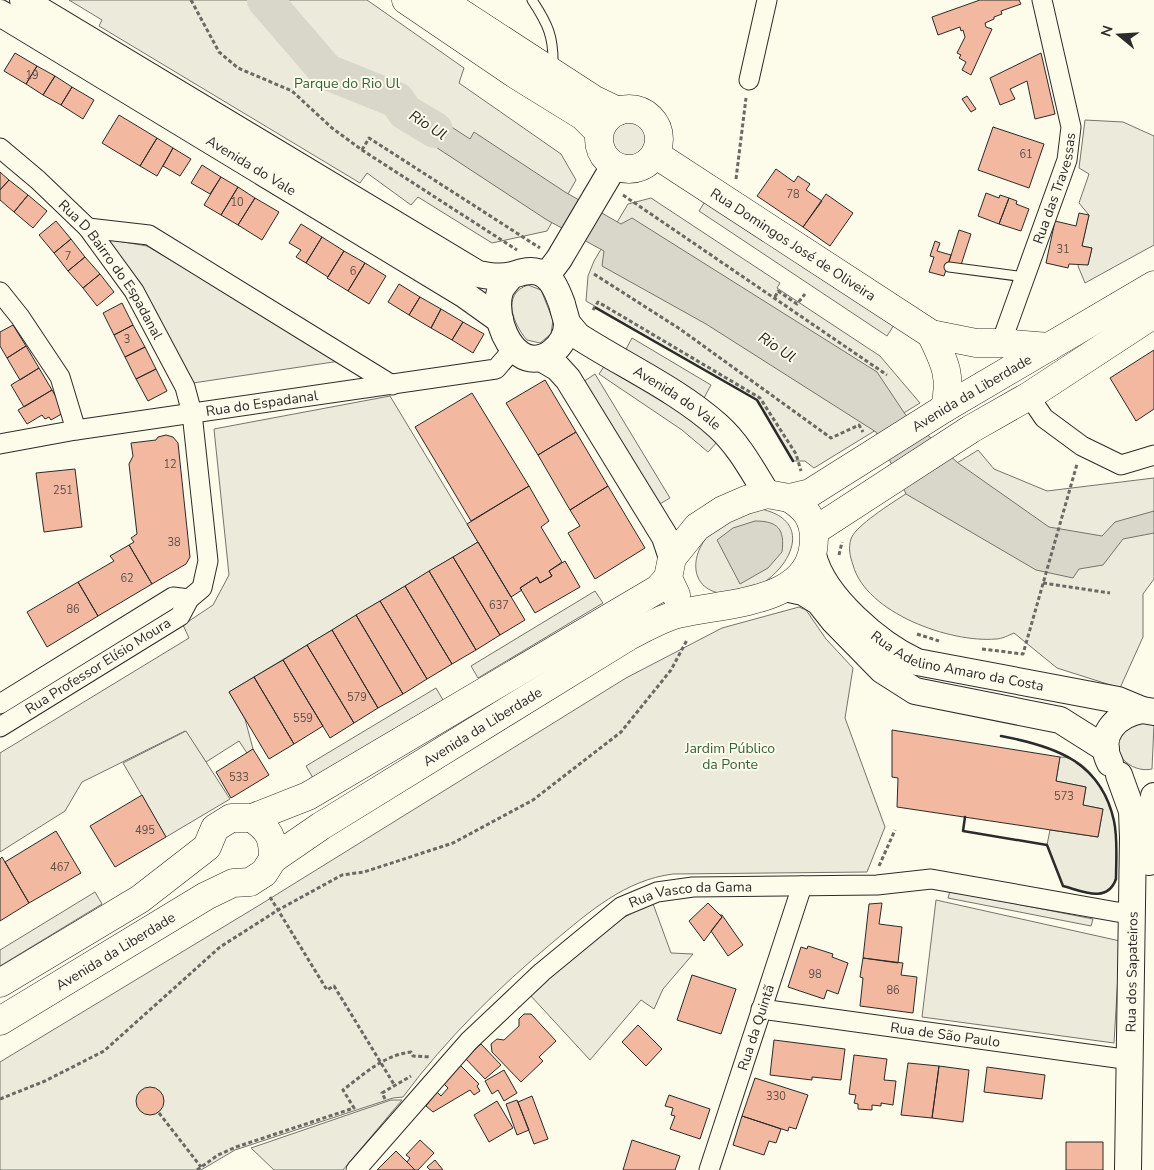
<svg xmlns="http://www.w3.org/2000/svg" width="1154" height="1170" font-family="'Nunito Sans',sans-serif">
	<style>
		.green { fill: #ecebdb; stroke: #74746e }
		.parking { fill: #eceadb; stroke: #74746e }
		.water { fill: #d8d7c9; stroke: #74746e }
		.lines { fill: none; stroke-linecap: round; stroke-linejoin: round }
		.river { stroke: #d8d7c9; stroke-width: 36 }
		.building { fill: #f2b8a0; stroke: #2b2b2b }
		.lane-casing { stroke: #2b2b2b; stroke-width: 11 }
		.street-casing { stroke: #2b2b2b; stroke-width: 21 }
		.secondary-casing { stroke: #2b2b2b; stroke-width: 28 }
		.primary-casing { stroke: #2b2b2b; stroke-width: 29 }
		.path { stroke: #6a6964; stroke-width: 3; stroke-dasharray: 4 2.5; stroke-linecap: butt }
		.lane { stroke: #fdfbea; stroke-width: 9 }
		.street { stroke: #fdfbea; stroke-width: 19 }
		.secondary { stroke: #fdfbea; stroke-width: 26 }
		.primary { stroke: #fdfbea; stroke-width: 28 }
		.wall { stroke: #2b2b2b; stroke-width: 2.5 }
		.labels { text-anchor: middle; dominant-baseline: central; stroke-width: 4; stroke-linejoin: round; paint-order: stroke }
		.number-label { font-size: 11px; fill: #5d4e48 }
		.park-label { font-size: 14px; fill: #34623c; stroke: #fdfbea }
		.street-label { font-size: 14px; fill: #2b2b2b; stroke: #fdfbea }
		.water-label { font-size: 15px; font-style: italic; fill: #2b2b2b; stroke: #fdfbea }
	</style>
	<rect width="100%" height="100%" fill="#fdfbea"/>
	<path class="green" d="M69 0H367L464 68 459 83 561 154 576 180 547 231 492 243 418 197 411 205 367 173 360 183 99 26 102 20Z
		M1085 120 1123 122 1154 136V245L1085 283 1078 266 1079 263 1088 265 1092 248 1082 246 1089 215 1079 203 1089 174 1079 168Z
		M612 139a19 19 0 1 1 38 0a19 19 0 1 1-38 0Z
		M651 198 780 283 777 288 880 356 920 403 814 468 805 461H793L757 400 586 301 588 276 594 261 628 204Z
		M106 239 147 246 340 361 193 383Z
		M528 285 541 290 553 320 551 334 540 343 527 340C513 324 501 294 528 285Z
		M390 396 478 542 229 692 245 719 253 749 247 753 239 741 206 762 185 731 82 782 65 811 0 852V753L189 638 183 625 213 605 229 575 214 429Z
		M978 450 994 469 1047 491 1154 478V579L1143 594V637L1120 688 1057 668 1014 633C1009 635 1002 639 996 639 950 643 866 613 853 565 850 556 848 548 851 539 857 518 956 465 978 450Z
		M761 509C829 524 773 597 727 594 686 592 689 550 715 529 729 518 745 514 761 509Z
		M799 607 806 610 826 639 853 668 845 718 885 827 867 872 673 874C625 880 589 912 553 942 498 988 446 1039 403 1097L393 1098 235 1150 201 1170H0V1062L258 906 626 678 722 628Z
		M1136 722 1154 724 1152 769C1131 774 1106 751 1123 731 1127 728 1132 725 1136 722Z
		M1060 757C1088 756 1108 796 1114 820 1117 834 1116 849 1116 863 1116 872 1117 885 1108 891 1097 899 1075 889 1063 886L1047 845 1050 830 1098 837 1103 809 1083 805 1086 787 1056 781Z
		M936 900 1120 941 1114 1043 922 1017Z
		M652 901 671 953 693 954 663 989 654 1009 641 1000 590 1060 530 995 613 924Z
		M391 1100H402L343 1170H274L251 1148Z"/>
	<path class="parking" d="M706 200 894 325 887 336 699 211Z
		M632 338 711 385 704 398 625 351Z
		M607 362 691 418 718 441 708 452 682 430 599 374Z
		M595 374 670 498 658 505 583 382Z
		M595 591 603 603 478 678 471 666Z
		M436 688 443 700 313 778 306 766Z
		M186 731 230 799 166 837 123 763Z
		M950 891 1093 919 1091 926 948 898Z
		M95 892 102 904 0 966V950Z"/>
	<path class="water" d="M401 94 470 139 474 132 565 192 621 224 632 218 877 372 905 414 958 463 1049 527 1102 536 1115 522 1154 511V533L1123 539 1103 565 1079 569 1073 578 1036 570 906 494 876 432 706 324 602 266 604 251 547 220 387 115Z
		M755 521C778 521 785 529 782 552L768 568 740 584 717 540 733 528Z"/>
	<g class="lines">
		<path class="river" d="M265 0 327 72 397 100 405 112 435 130"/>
	</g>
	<path class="building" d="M980 0H1019L1021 4 1001 11 1002 14 994 17V19L985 23 986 27 992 29 971 75 962 70 966 62 959 58 961 55 957 53 965 37 963 30 961 31 960 27 938 35 932 17Z
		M15 53 37 66 26 84 4 71Z
		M1041 53 1055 114 1035 119 1027 81 1010 89 1015 99 1000 105 990 78Z
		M37 66 55 76 43 95 26 84Z
		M55 76 72 87 61 105 43 95Z
		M72 87 94 100 83 119 61 105Z
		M967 96 976 109 971 112 962 99Z
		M119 115 157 138 140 166 102 143Z
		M993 127 1044 144 1029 188 978 170Z
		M157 138 173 148 157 176 140 166Z
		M173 148 191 159 180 176 163 166Z
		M202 165 221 177 210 194 191 183Z
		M776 169 794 182 798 176 810 184 806 190 822 201 803 227 757 196Z
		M0 172 9 180 0 190Z
		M221 177 238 187 221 215 204 205Z
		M9 180 28 195 14 212 0 200V190Z
		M238 187 255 198 238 225 221 215Z
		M986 193 999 198 1000 195 1009 198 999 224 978 216Z
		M826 194 853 213 830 246 803 227Z
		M28 195 47 211 33 228 14 212Z
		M255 198 279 212 262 240 238 225Z
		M1009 198 1017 201 1016 204 1029 209 1021 231 999 224Z
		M1079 213 1089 215 1082 246 1092 248 1088 265 1069 264 1068 268 1046 263 1055 221 1076 226Z
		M56 221 71 239 54 253 39 235Z
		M301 224 322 237 306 263 296 257 301 250 289 243Z
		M959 230 971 234 961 265H948Z
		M322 237 344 251 328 277 306 263Z
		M71 239 85 257 68 271 54 253Z
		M935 241 940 243 937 251 951 255 944 276 929 272 934 257 930 256Z
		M344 251 365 263 348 291 327 278Z
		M85 257 100 274 83 288 68 271Z
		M365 263 386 276 369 304 348 291Z
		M100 274 114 292 97 306 83 288Z
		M399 284 420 297 409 315 388 302Z
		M420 297 441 309 431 328 409 315Z
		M122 303 133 325 114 335 103 313Z
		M441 309 463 322 452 340 431 328Z
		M463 322 484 334 473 353 452 340Z
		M13 325 26 346 7 358 0 346V332Z
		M133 325 145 347 125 357 114 335Z
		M26 346 39 368 20 380 7 358Z
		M145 347 156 369 136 379 125 357Z
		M1154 350V409L1136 421 1110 378Z
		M39 368 52 390 24 407 11 385Z
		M156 369 167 391 148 401 136 379Z
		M545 380 576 432 538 455 506 403Z
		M52 390 65 412 51 420 49 417 45 419 42 415 27 424 18 410Z
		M472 393 529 486 471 521 415 427Z
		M576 432 608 486 570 510 538 455Z
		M166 435 173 437 178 443 190 557 186 564 152 584 129 545 134 542 131 538 137 534 129 464 133 456 131 443 156 440 158 437Z
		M75 469 82 527 44 532 36 473Z
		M529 486 549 521 541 527 562 562 549 571 552 576 540 583 537 577 520 588 522 590 511 597 467 524Z
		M608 486 645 548 595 579 568 533 580 526 570 510Z
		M478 542 525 620 500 635 453 557Z
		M129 545 152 584 98 616 78 582 114 561 110 556Z
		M453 557 500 635 476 650 429 571Z
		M565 561 580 587 535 613 520 588 537 577 540 583 552 576 549 571Z
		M429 571 476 650 452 664 405 586Z
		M78 582 98 616 47 647 27 612Z
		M405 586 452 664 427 679 380 601Z
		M380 601 427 679 403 694 356 615Z
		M356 615 403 694 378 708 332 630Z
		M332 630 378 708 354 723 307 645Z
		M307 645 354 723 330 738 283 660Z
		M283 660 323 726 294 744 254 677Z
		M254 677 294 744 269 759 229 692Z
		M892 730 1060 757 1056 781 1086 787 1083 805 1103 809 1098 837 897 807 898 778 892 777Z
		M253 749 269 775 231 798 216 772Z
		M142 795 166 837 115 867 90 826Z
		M56 831 81 873 29 903 5 862Z
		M2 857 29 903 0 921V859Z
		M708 903 722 917 704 941 689 921Z
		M882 903 879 924 902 927 898 963 863 958 869 904Z
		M720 915H722L743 945 728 956 711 931 722 917Z
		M808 946 833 954 832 957 848 963 838 994 827 990 824 999 788 987 801 947 807 949Z
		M863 958 903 963 901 975 917 977 913 1013 860 1006 863 978 860 977Z
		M692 975 736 989 721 1034 677 1020Z
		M524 1014H531L556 1041 539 1057 543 1061 521 1082 492 1052 491 1044 497 1039 504 1040 519 1026V1019Z
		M638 1025 662 1049 646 1066 622 1042Z
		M774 1040 845 1049 841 1080 812 1077V1080L770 1075Z
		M481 1044 501 1065 485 1079 465 1058Z
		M854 1055 887 1059 884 1080 896 1081 893 1105 881 1103V1106L872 1105V1110L858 1109V1104L854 1103 856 1095 849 1094Z
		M908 1063 939 1066 932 1118 901 1115Z
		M460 1065 479 1084 477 1086 480 1091 474 1095 470 1090 433 1112 426 1106 437 1092 441 1096 448 1088 444 1084Z
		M939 1066 969 1070 963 1122 932 1118Z
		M987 1067 1045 1075 1042 1099 984 1092Z
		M504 1070 517 1093 504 1101 498 1090 492 1094 485 1081Z
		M755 1078 808 1095 796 1129 789 1127 788 1131 742 1116Z
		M136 1101a14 14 0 1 1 28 0a14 14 0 1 1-28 0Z
		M669 1095 710 1109 700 1139 670 1129 675 1116 671 1115 673 1108 665 1106Z
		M532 1096 548 1139 534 1144 518 1102Z
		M517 1100 529 1130 517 1135 506 1104Z
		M497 1101 513 1128 489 1142 474 1115Z
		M742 1116 781 1129 776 1143 769 1141 764 1155 733 1145Z
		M420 1140 434 1153 418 1170H415L407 1162 410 1158 406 1155Z
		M632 1140 680 1156 675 1170H623Z
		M1066 1142H1103V1170H1066Z
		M396 1151 415 1170H377Z
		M435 1160 443 1170H430L427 1167Z"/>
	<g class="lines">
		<defs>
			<path id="lane" d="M532 0C548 24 554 37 553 67
				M949 267 1025 277"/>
			<g id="street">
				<path d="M749 80 767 0"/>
				<path id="s1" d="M0 148 38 180 88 228 134 291 185 387 192 413 208 561 202 588 189 599 180 616 0 727"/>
				<path d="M88 228 149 235 392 385"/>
				<path d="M0 292 20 317 60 377 76 430"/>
				<path id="s2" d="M1001 343 1067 160 1071 127 1042 0"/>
				<path d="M1029 396 1044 418 1082 446 1121 465 1154 455"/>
				<path id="s3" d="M0 444 76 430 496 369 514 348"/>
				<path d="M0 704 173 597 189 599"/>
				<path id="s4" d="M761 1009 1131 1060"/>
				<path id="s5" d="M356 1170 469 1041 542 972 621 907 657 892 693 887 877 885 931 879 1117 912 1132 913"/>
				<path id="s6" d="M709 1170 802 886"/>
			</g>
			<g id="secondary">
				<path d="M23 0 478 274C489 276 500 278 512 275 520 273 529 269 538 272 552 276 557 291 562 304 563 309 566 317 567 323 568 345 541 369 520 354 503 342 494 311 500 291 502 286 508 280 511 276"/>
				<path id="s7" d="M0 13 465 295 500 320"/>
				<path d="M547 275 559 259 614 166"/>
				<path id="s8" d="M567 323 578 336C623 365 678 390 718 426 739 445 752 470 767 494"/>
				<path d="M541 358 558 368 568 379 665 537 672 558"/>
				<path id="s9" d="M813 555C823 597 879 644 917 662L1118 700 1142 710 1154 712"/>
				<path d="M785 588 803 592 819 602 834 621 882 670 915 691 1060 720 1106 749"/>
				<path d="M1110 763C1096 736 1115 715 1142 710"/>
				<path d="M1119 775 1132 811 1133 838 1128 1170"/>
				<path d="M1149 862 1154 796"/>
			</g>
			<g id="primary">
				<path d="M406 0 515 74 583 116 599 132"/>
				<path d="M441 0 593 99 618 111"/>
				<circle cx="629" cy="139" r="30"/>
				<path id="s10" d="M655 154 931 334 976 343H1001L1049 347"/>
				<path d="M931 334C945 363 952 376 945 408"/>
				<path d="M814 531 971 429 1029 396 1154 314"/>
				<path id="s11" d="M676 595 668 578 672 558 697 527 723 510 746 500 767 494 789 498 810 493 945 408 1154 285"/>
				<path d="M252 818C270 831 273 837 273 859"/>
				<path d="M0 983 140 899 207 847 215 828 231 818H252L308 796 658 589 668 578"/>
				<path id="s12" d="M0 1021 206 896 233 883 250 882 264 873 273 859 321 826 629 636C645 628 662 618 678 614 726 602 815 605 814 537 813 517 805 508 789 498"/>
			</g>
		</defs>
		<use href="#lane" class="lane-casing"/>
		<use href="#street" class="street-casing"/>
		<use href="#secondary" class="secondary-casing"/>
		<use href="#primary" class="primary-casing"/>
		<path class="path" d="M191 0 219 52 238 68 292 91 332 128 362 150 517 250
			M362 150 369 138 540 248
			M736 179 746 98
			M623 195 887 375
			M594 274 680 329 831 438 859 425 863 432
			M775 297 778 291 797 304 805 294
			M593 310 598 302 760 398 796 454 801 471
			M839 555 842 542
			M1043 583 1110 593
			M917 634 939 641
			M982 649 1023 654 1077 464
			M879 866 895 830
			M270 897 327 990 334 986 395 1086
			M0 1099 45 1081 104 1051 220 947 278 910 342 875 364 872 453 843 533 800 621 732 671 670 687 640
			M385 1099 382 1093 411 1076
			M159 1113 201 1167
			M197 1170 218 1155 236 1147 354 1108 343 1090C364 1074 384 1055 411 1052L413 1056 431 1057"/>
		<use href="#lane" class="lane"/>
		<use href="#street" class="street"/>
		<use href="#secondary" class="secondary"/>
		<use href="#primary" class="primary"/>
		<path class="wall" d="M596 308 757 400 793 461
			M965 817 963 831 1047 845 1063 886C1082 891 1107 904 1116 879 1116 860 1118 840 1114 821 1101 761 1054 746 1001 736"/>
	</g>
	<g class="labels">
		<g class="number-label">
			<text x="32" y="75">19</text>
			<text x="1026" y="154">61</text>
			<text x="793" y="194">78</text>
			<text x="237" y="202">10</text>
			<text x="1063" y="249">31</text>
			<text x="68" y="256">7</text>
			<text x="353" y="271">6</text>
			<text x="127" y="339">3</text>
			<text x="170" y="464">12</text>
			<text x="63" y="490">251</text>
			<text x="174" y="542">38</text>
			<text x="127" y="578">62</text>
			<text x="499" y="605">637</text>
			<text x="73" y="609">86</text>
			<text x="357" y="697">579</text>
			<text x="303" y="718">559</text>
			<text x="239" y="777">533</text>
			<text x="1064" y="796">573</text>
			<text x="145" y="830">495</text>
			<text x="60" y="867">467</text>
			<text x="815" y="974">98</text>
			<text x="893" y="990">86</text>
			<text x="776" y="1096">330</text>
		</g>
		<g class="park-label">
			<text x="347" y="83">Parque do Rio Ul</text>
			<text x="730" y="748">Jardim Público<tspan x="730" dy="16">da Ponte</tspan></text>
		</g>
		<g class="street-label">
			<text stroke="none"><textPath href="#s7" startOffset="294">Avenida do Vale</textPath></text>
			<text stroke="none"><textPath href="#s2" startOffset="164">Rua das Travessas</textPath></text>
			<text stroke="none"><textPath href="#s10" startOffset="165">Rua Domingos José de Oliveira</textPath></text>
			<text stroke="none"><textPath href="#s1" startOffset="166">Rua D Bairro do Espadanal</textPath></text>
			<text stroke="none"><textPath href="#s11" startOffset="391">Avenida da Liberdade</textPath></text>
			<text stroke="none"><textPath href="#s8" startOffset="134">Avenida do Vale</textPath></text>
			<text stroke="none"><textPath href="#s3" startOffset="265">Rua do Espadanal</textPath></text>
			<text stroke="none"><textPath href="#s9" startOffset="191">Rua Adelino Amaro da Costa</textPath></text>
			<text transform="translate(98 666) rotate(-32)">Rua Professor Elísio Moura</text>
			<text stroke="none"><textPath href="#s12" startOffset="569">Avenida da Liberdade</textPath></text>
			<text stroke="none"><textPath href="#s5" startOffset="446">Rua Vasco da Gama</textPath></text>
			<text stroke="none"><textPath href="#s12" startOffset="135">Avenida da Liberdade</textPath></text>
			<text transform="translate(1132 972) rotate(-89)">Rua dos Sapateiros</text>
			<text stroke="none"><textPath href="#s6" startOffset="150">Rua da Quintã</textPath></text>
			<text stroke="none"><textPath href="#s4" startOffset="186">Rua de São Paulo</textPath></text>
		</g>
		<g class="water-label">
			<text transform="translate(428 125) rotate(33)">Rio Ul</text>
			<text transform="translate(777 347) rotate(34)">Rio Ul</text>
		</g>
	</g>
	<g transform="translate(1119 35) rotate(288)" stroke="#fdfbea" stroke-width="4" paint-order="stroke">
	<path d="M0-4L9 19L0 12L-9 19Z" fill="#2b2b2b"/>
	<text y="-8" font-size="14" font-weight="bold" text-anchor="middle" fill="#2b2b2b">N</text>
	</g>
</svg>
